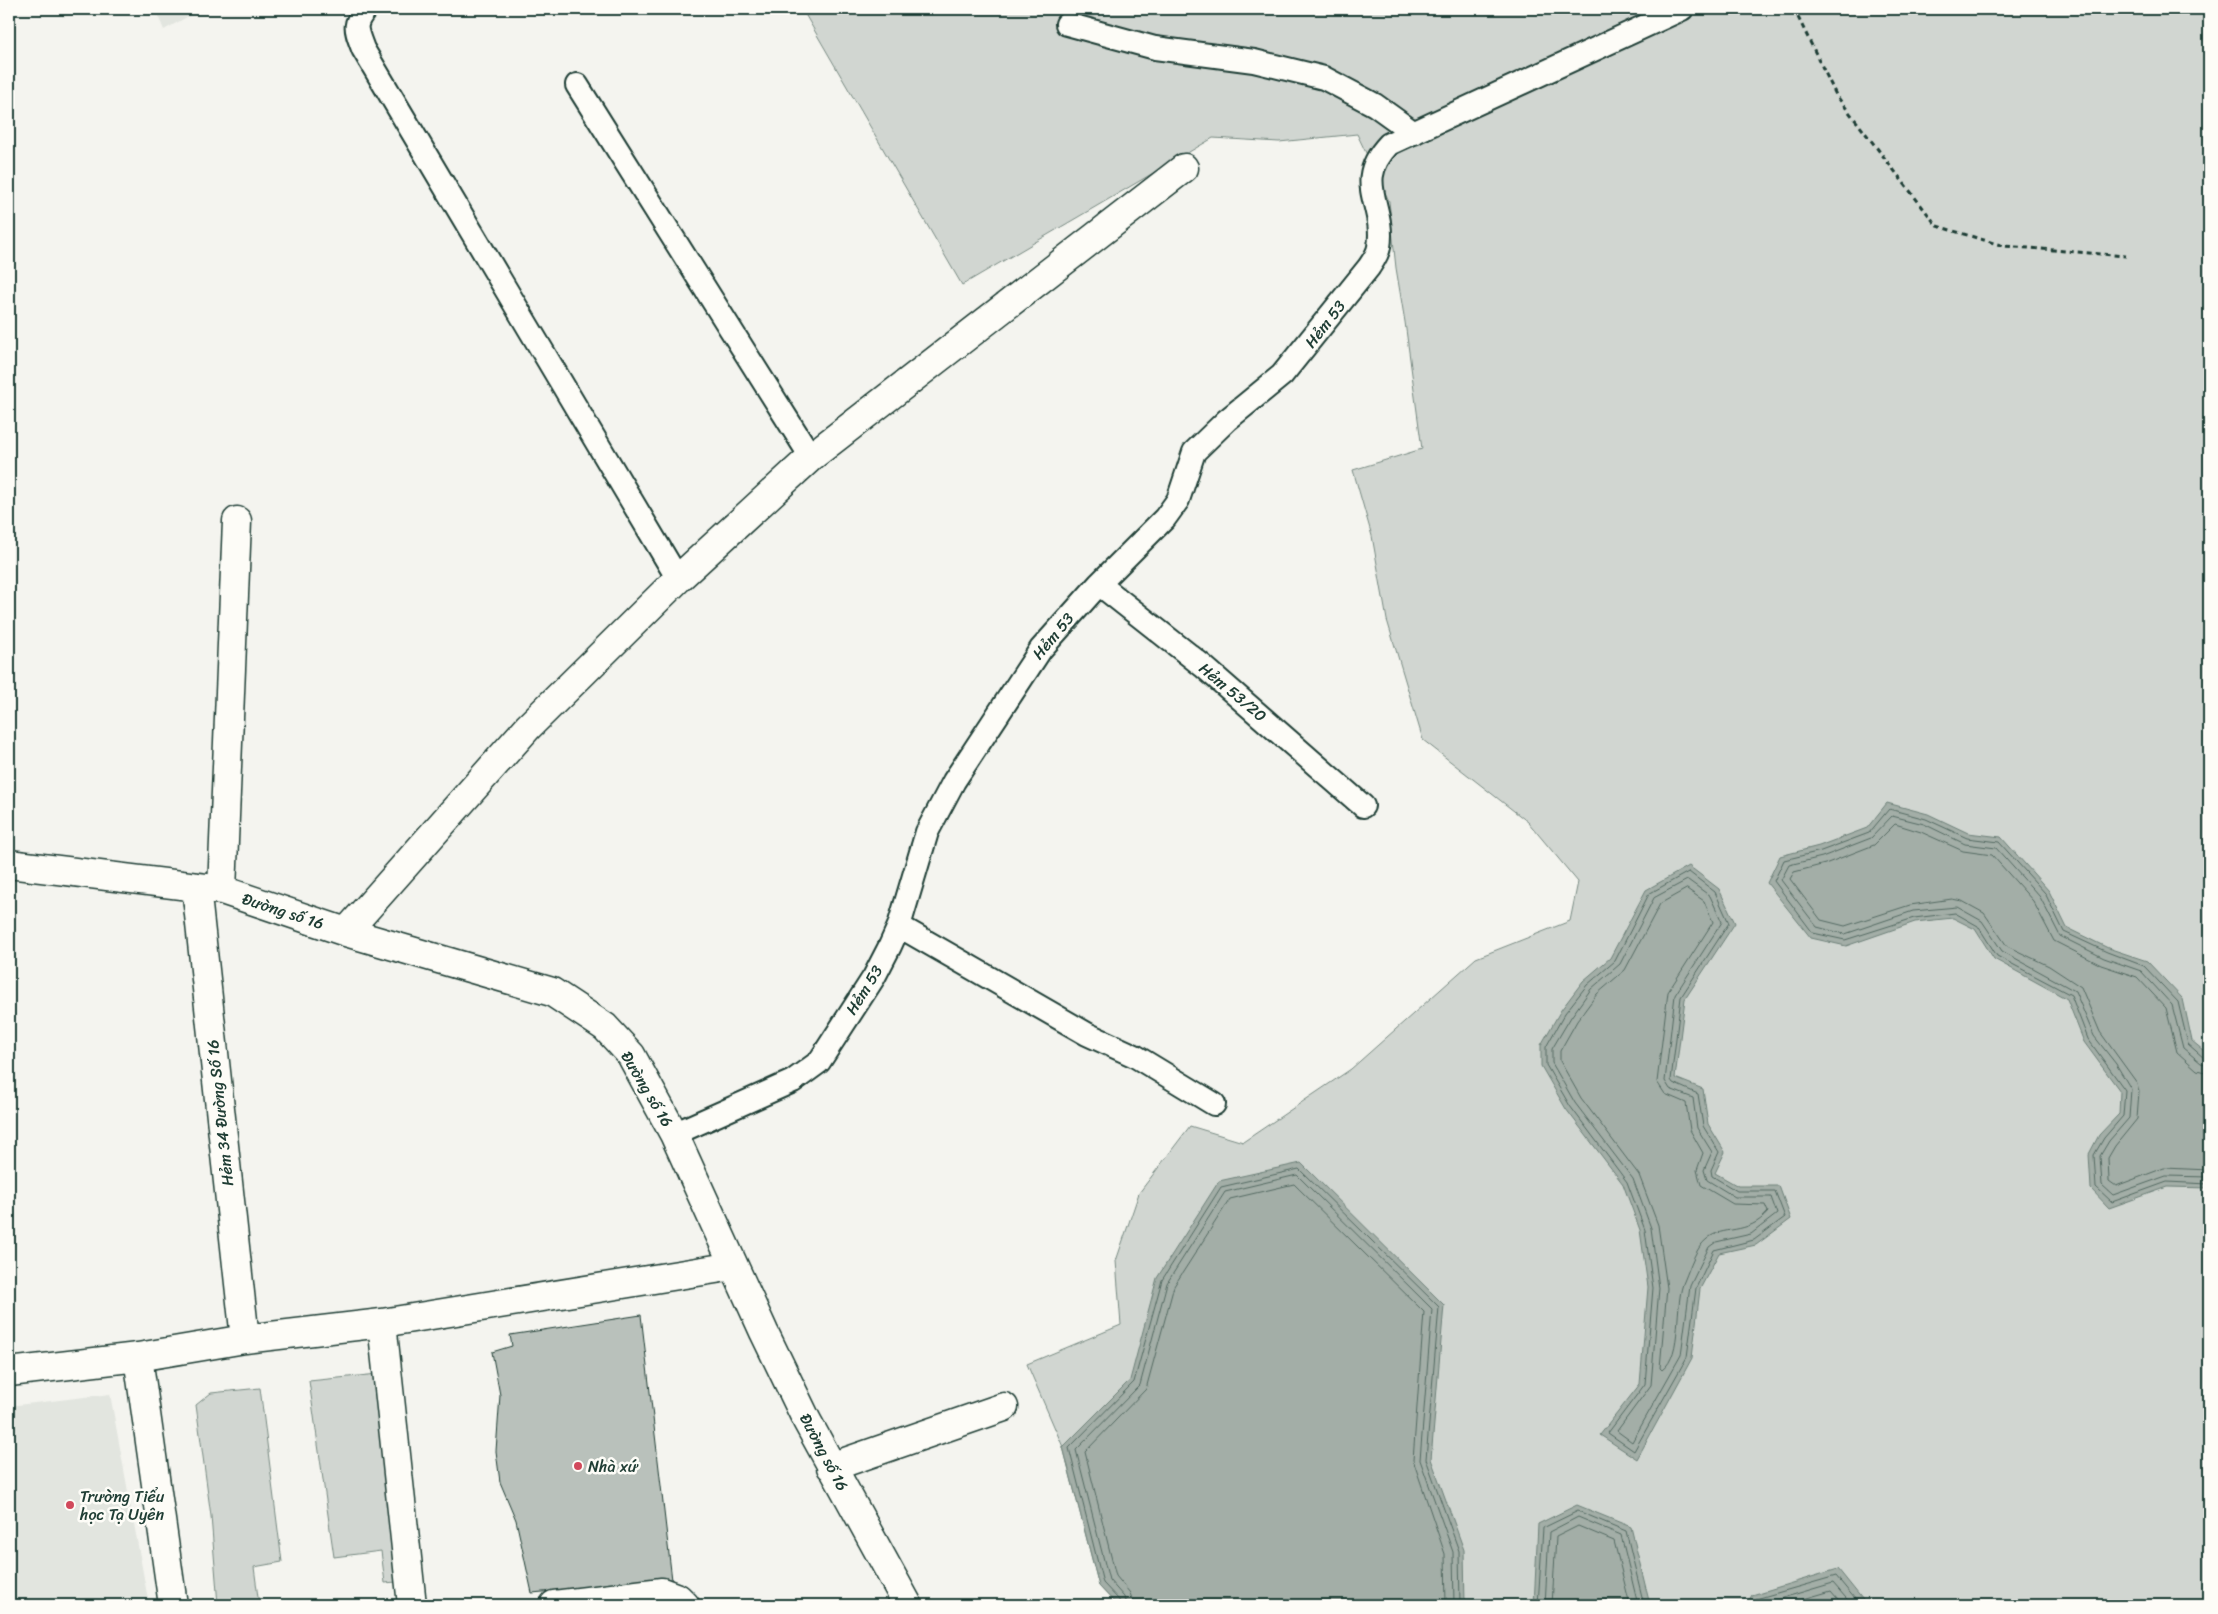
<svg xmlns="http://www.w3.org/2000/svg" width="2218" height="1614" font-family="Sriracha,sans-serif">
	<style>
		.built { fill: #e2e5df }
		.green { fill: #d1d6d1; stroke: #788a82 }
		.water { fill: #a3aea7; stroke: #6e8179 }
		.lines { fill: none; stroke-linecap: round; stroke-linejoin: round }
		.shore { stroke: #546a62; stroke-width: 1 }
		.building { fill: #b9c1bb; stroke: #1f3d34 }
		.lane-casing { stroke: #1f3d34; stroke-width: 26 }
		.street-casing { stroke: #1f3d34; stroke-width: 31 }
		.path { stroke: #1f3d34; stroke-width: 3; stroke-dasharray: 5 4; stroke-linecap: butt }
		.lane { stroke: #fdfcf7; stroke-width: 22 }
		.street { stroke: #fdfcf7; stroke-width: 28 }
		.poi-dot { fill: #d1495b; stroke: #fdfcf7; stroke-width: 2 }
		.labels { text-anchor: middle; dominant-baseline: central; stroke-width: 5; stroke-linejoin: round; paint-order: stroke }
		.street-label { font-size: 16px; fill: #1f3d34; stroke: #fdfcf7 }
		.poi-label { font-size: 16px; fill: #1f3d34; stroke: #fdfcf7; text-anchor: start }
	</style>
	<rect width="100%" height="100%" fill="#f4f4ef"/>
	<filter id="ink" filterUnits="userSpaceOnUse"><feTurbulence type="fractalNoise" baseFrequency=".02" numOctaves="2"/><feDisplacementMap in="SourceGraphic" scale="10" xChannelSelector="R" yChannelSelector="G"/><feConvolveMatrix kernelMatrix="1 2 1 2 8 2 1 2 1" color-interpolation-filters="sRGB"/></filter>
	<g filter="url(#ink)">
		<path class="built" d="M60 9H82L63 17Z
			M155 9H201L164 30Z
			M110 1394 149 1605H9V1406Z"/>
		<path class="green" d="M802 9H2209V1605H1117L1099 1586 1063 1447 1027 1364 1121 1325 1116 1261 1139 1193 1190 1126 1243 1142 1351 1069 1476 958 1570 921 1578 882 1528 822 1423 740 1387 620 1372 536 1353 470 1422 449 1405 322 1396 268 1389 201 1357 134 1279 142 1213 138 962 285Z
			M378 1374 407 1581 385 1583 381 1551 334 1557 309 1381Z
			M260 1388 282 1562 254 1567 259 1605H218L211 1516 196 1405 211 1393Z"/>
		<path class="water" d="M1887 803 1928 814 1968 833 2001 837 2049 891 2067 928 2108 948 2147 961 2183 999 2192 1041 2209 1055V1188L2168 1187 2109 1208 2091 1189 2089 1154 2099 1135 2119 1114 2120 1091 2084 1042 2067 999 1994 959 1975 929 1953 918 1915 922 1846 946 1811 938 1767 883 1780 856 1819 846 1867 828Z
			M1689 866 1719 889 1735 923 1685 999 1675 1078 1703 1089 1708 1124 1725 1152 1715 1173 1738 1186H1779L1791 1219 1756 1245 1719 1253 1700 1289 1692 1358 1637 1459 1600 1435 1640 1384 1648 1287 1640 1230 1623 1184 1566 1109 1541 1066V1045L1561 1010 1583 981 1610 958 1646 890Z
			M1301 1163 1444 1305 1431 1459 1464 1550 1465 1605H1117L1099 1586 1063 1447 1130 1380 1157 1278 1219 1181Z
			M1577 1505 1631 1527 1650 1605H1534L1538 1524Z
			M1838 1569 1867 1605H1746L1752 1595Z"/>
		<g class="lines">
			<path class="shore" d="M1689 872 1715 892 1729 923 1681 997 1671 1080 1673 1083 1698 1094 1703 1126 1719 1152 1711 1170 1712 1176 1737 1191H1775L1785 1217 1754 1240 1714 1250 1696 1288 1687 1357 1634 1451 1608 1433 1645 1384 1653 1288 1645 1230 1627 1182 1570 1106 1546 1065V1047L1565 1013 1587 985 1615 961 1649 894Z
				M1688 880 1710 896 1722 922 1675 995 1665 1081 1670 1089 1693 1098 1697 1128 1712 1152 1704 1170 1707 1180 1735 1197H1771L1777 1214 1751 1234 1716 1242 1709 1247 1690 1286 1681 1355 1632 1442 1617 1431 1651 1385 1659 1288 1651 1228 1633 1179 1575 1103 1552 1063V1049L1571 1017 1591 989 1620 964 1654 898Z
				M1687 889 1704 901 1713 922 1668 992 1657 1082 1665 1094 1686 1103 1690 1130 1703 1153 1697 1170 1701 1185 1733 1204 1765 1205 1768 1212C1748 1236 1722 1225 1707 1239 1696 1247 1690 1267 1685 1279 1673 1303 1684 1354 1662 1370L1660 1368 1667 1288 1658 1225 1639 1175 1581 1098 1560 1061V1051L1577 1021 1597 994 1625 970 1660 904Z
				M2209 1059 2204 1058 2188 1044 2178 1002 2144 966 2107 952 2064 932 2045 893 1999 842 1967 838 1926 819 1889 809 1869 833 1821 851 1784 860 1774 881 1813 933 1845 940 1914 918 1955 913 1978 926 1997 956 2071 995 2088 1039 2125 1090 2123 1116 2104 1138 2094 1155 2096 1187 2112 1202 2167 1182 2209 1184
				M2209 1065 2201 1063 2183 1048 2172 1005 2141 971 2104 958 2060 936 2040 897 1996 848 1965 844 1924 824 1892 816 1871 838 1822 857 1789 865 1781 880 1817 927 1845 934 1913 911 1957 907 1982 921 2002 951 2075 991 2094 1036 2116 1064 2131 1089 2129 1118 2109 1141 2100 1156 2102 1185 2113 1195 2166 1176 2209 1177
				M2209 1073 2197 1070 2177 1052 2166 1008 2137 977 2101 965 2054 941 2033 901 1992 855 1963 851 1921 832 1895 824 1874 845 1825 864 1794 872 1790 879 1821 920 1845 926 1910 905 1952 899 1962 901 1984 913 2007 946 2049 966 2081 987 2100 1032 2137 1083 2139 1092 2137 1119 2115 1146 2108 1158 2109 1181 2116 1186 2164 1168 2209 1170
				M1120 1605 1119 1600 1103 1583 1069 1448 1134 1382 1162 1280 1221 1187 1299 1169 1439 1307 1426 1459 1459 1551 1460 1605
				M1126 1605 1124 1597 1109 1580 1076 1450 1140 1385 1167 1283 1225 1192 1297 1175 1432 1309 1420 1460 1453 1552 1454 1605
				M1134 1605 1130 1593 1116 1576 1085 1452 1146 1389 1174 1286 1230 1199 1294 1184 1424 1312 1413 1460 1445 1554 1446 1605
				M1538 1605 1543 1528 1578 1511 1626 1531 1644 1605
				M1545 1605 1549 1532 1578 1517 1621 1535 1638 1605
				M1552 1605 1556 1537 1578 1526 1614 1541 1630 1605
				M1752 1605 1756 1599 1836 1576 1860 1605
				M1759 1605 1833 1583 1852 1605
				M1783 1605 1831 1591 1843 1605"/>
		</g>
		<path class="building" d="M641 1315 672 1580 532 1593 516 1520 500 1482 496 1451 500 1395 492 1352 512 1346 510 1335Z"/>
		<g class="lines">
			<defs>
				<path id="lane" d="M366 9C352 25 356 30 363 49L678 579
					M1067 24 1155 48 1254 61 1324 78 1375 105 1414 133
					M577 85 811 457
					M1099 584 1203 666 1363 806
					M899 926 1087 1034 1135 1056 1214 1104
					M674 1134 793 1081 819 1062 874 977 890 946 899 926 927 832 954 781 1041 649 1099 584 1165 518 1178 500 1194 452 1227 420 1282 375 1369 267C1373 261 1378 254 1379 247 1386 204 1352 183 1389 144L1682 9"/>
				<path id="street" d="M9 864 222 890 346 932 552 992 605 1027 631 1055 674 1134 764 1332 807 1421 908 1605
					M196 887 245 1339
					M222 890 237 521
					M346 932 528 727 678 579 811 457 1184 168
					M382 1323 734 1266
					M9 1372 138 1357
					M831 1467 1004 1407
					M173 1605 138 1357 245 1339 382 1323 412 1605
					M554 1605 662 1592 678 1598 685 1605"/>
			</defs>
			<use href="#lane" class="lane-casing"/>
			<use href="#street" class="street-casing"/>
			<path class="path" d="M1794 9 1836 95 1937 226 2004 246 2126 256"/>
			<use href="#lane" class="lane"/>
			<use href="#street" class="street"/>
		</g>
	</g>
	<g class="poi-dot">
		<circle cx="578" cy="1466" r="5"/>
		<circle cx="70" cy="1505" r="5"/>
	</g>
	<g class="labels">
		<g class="street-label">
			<text transform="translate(1325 324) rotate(-52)">Hẻm 53</text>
			<text transform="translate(1053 636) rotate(-50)">Hẻm 53</text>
			<text transform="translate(1233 692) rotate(40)">Hẻm 53/20</text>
			<text transform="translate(283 911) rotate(18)">Đường số 16</text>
			<text transform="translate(864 990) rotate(-58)">Hẻm 53</text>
			<text transform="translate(647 1089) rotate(59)">Đường số 16</text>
			<text transform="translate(220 1113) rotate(-96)">Hẻm 34 Đường Số 16</text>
			<text transform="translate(824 1452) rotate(62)">Đường số 16</text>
		</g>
		<g class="poi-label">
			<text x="588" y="1466">Nhà xứ</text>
			<text x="80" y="1496">Trường Tiểu<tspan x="80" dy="18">học Tạ Uyên</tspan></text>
		</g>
	</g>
	<rect width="2218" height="1614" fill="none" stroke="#fdfcf7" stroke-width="30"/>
	<rect x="15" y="15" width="2188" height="1584" fill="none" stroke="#1f3d34" stroke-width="2" filter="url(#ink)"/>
</svg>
